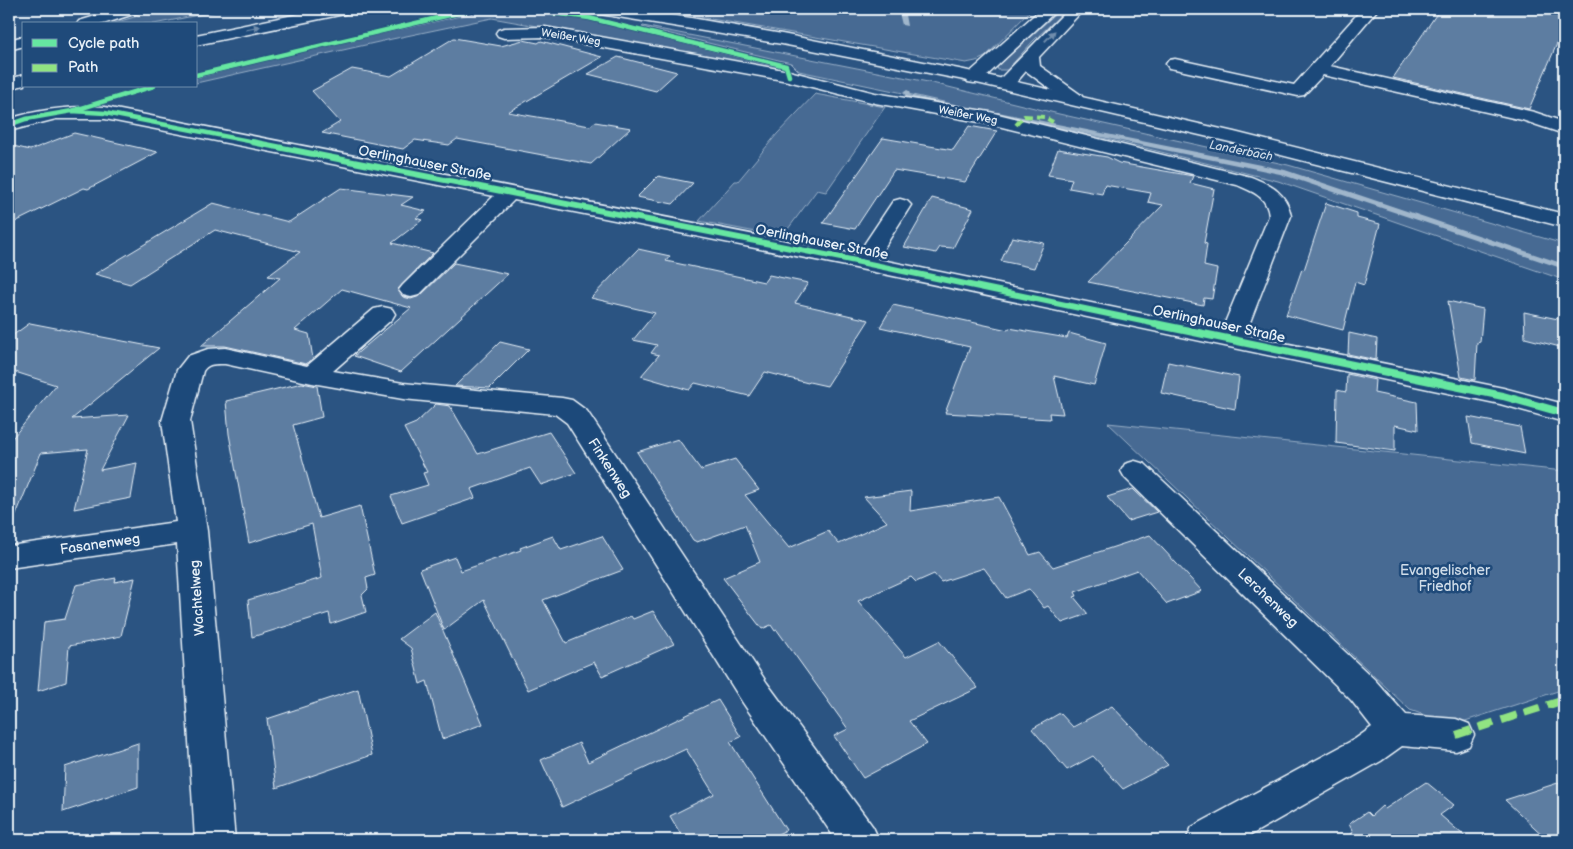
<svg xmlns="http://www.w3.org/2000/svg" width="1573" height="849" font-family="'Balsamiq Sans',sans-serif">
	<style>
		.green { fill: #476b93; stroke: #98aec6 }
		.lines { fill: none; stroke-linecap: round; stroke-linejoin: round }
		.stream { fill: #a0b6cb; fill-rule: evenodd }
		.building { fill: #5d7da1; stroke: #e8f1f8 }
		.minor-casing { stroke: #e8f1f8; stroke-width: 3 }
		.major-casing { stroke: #e8f1f8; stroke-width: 3 }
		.highway-casing { stroke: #e8f1f8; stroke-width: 3 }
		.minor { fill: #1f4a7a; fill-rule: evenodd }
		.major { fill: #1f4a7a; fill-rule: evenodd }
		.highway { fill: #1f4a7a; fill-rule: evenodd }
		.quiet-far1 { stroke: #91e382; stroke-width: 4; stroke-dasharray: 8 4; stroke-linecap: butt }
		.quiet { stroke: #91e382; stroke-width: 8; stroke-dasharray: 16 8; stroke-linecap: butt }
		.cycleway-far2-casing { stroke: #1f4a7a; stroke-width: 6 }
		.cycleway-far1-casing { stroke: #1f4a7a; stroke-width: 9 }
		.cycleway-casing { stroke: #1f4a7a; stroke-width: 11 }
		.cycleway-far2 { stroke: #66e7a1; stroke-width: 4.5 }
		.cycleway-far1 { stroke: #66e7a1; stroke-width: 6 }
		.cycleway { stroke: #66e7a1; stroke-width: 8 }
		.oneway { fill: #6f8dac }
		.labels { text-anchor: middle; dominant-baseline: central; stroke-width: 5; stroke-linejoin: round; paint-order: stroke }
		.far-street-label { font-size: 11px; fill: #e8f1f8; stroke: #1f4a7a }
		.far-water-label { font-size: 12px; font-style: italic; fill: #d0dde9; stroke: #1f4a7a }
		.street-label { font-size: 14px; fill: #e8f1f8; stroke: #1f4a7a }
		.park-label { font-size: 14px; fill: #d0dde9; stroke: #1f4a7a }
	</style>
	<rect width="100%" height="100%" fill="#2b5482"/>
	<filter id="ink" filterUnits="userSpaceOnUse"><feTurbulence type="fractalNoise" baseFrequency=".02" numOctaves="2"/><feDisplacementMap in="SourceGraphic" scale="10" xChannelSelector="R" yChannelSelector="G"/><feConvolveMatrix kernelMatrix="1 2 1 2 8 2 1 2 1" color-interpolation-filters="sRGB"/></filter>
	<g filter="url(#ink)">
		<path class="green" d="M161 9H228L154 24H111Z
			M492 9H508L585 19 778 67 775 69 492 18 392 39 196 83V78L298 52Z
			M653 9H1032L985 57 976 61 966 63Z
			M1061 9H1067L1033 41 1007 70H998L997 67Z
			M643 26 928 82 1059 114 1288 165 1564 244V280L1278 181 1125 143 908 94 799 71 791 63 642 27Z
			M815 94 885 107 826 192 817 190 782 237 699 221 735 181H738L777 134Z
			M1108 423 1564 471V689L1453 725 1410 710Z"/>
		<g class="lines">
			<path class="stream" d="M898 9H904L907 26 902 25Z
				M907 90 909 91 910 95 982 111 979 113 905 97 904 92Z
				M998 112 1285 170 1564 264V269L1280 174 996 115 995 114Z"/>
		</g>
		<path class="building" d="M1440 9H1564V40L1559 39 1529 109 1393 78Z
			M454 38 501 46 523 40 538 43 541 41 602 57 508 112 590 126 595 122 631 128 591 164 457 139 449 145 415 140 403 149 322 133 340 122 312 91 352 69 391 76Z
			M618 57 677 72 656 91 588 74Z
			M969 126 997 131 965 182 894 170 855 229 823 223 883 138 953 150Z
			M74 133 158 152 88 189 84 188 9 225V145L30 150Z
			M1058 149 1107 157 1119 163 1193 176 1190 183 1214 189 1204 243 1207 244 1204 266 1217 269 1212 299 1204 298 1203 305 1088 282 1163 205 1148 202 1151 193 1105 185 1102 194 1069 188 1072 179 1048 175Z
			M658 176 693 183 673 204 637 197Z
			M341 188 413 197 401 205 426 211 416 218 422 220 392 243 433 253 398 289 403 297 411 299 420 296 454 263 508 274 401 372 354 356 411 308 342 289 295 330 309 334 313 359 306 364 225 346H201L280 278 268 276 300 252 215 230 130 284 95 274 213 203 289 222Z
			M932 198 973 209 953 248 940 247 936 253 904 247Z
			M1326 203 1357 213V218L1380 224 1364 285 1355 282 1343 330 1286 315 1302 269 1304 270Z
			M1012 237 1044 243 1034 268 1001 261Z
			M638 249 670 256 666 261 764 282 769 275 808 283 795 303 869 320 827 386 809 382 808 383 765 372 749 396 695 383 689 390 641 376 659 355 651 353 657 345 633 340 655 313 591 298Z
			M1448 301 1483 309 1480 342 1477 343 1475 380 1461 377Z
			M893 305 1008 330 1009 328 1067 338 1069 333 1106 343 1094 385 1054 376 1063 414 1049 413 1050 419 945 413 970 347 880 327Z
			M1524 312 1563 320 1564 348 1525 338Z
			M30 323 159 348 72 419 129 415 100 470 137 463 131 498 74 509 88 449 41 453 10 530H9V442L56 385 9 370V338Z
			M1349 333 1377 339 1376 360 1348 354Z
			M500 342 529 349 490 388 455 386Z
			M1168 362 1239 377 1235 409 1161 393Z
			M1347 374 1375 380 1374 393 1417 402 1418 430 1395 425V451L1336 443 1337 390 1346 392Z
			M302 383 317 386 322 417 293 425 319 518 360 506 375 575 366 578 368 589 362 595 366 612 331 624 329 613 252 637 248 600 322 578 312 524 249 543 229 434 226 401Z
			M436 404 450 406 478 454 549 432 576 473 541 485 530 468 471 489 475 498 402 523 391 496 428 485 423 473 427 472 404 428 416 423Z
			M1468 417 1520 427 1525 454 1472 443Z
			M678 439 701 470 735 459 759 490 745 495 789 548 828 531 839 544 887 522 864 497 911 491 910 511 999 497 1030 555 1040 552 1053 567 1150 535 1202 591 1167 604 1137 570 1075 592 1077 596 1074 597 1088 614 1062 623 1048 606 1044 608 1029 589 1006 598 984 568 941 582 934 574 916 582 911 577 858 601 906 657 939 641 978 688 909 721 927 744 863 778 834 736 848 729 777 630 775 631 771 625 762 629 723 578 760 562 745 525 697 542 693 540 637 452Z
			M1133 489 1157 512 1128 521 1107 497Z
			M553 536 561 550 602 536 623 570 543 600 566 643 631 616 633 619 653 611 674 644 602 676 594 662 528 690 484 600 444 630 420 569 455 557 461 571 521 550 520 548Z
			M116 578 115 582 135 578 121 636 69 646 66 682 38 691 44 622 65 619 76 585Z
			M435 612 483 724 442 739 427 681 420 684 411 648 399 639Z
			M358 689 372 755 276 788 267 719Z
			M718 700 741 737 730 742 786 830 766 840H684L670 816 714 794 686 749 562 807 541 760 579 743 588 762Z
			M1112 706 1168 765 1123 789 1093 756 1067 770 1032 729 1060 713 1073 727Z
			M138 743V787L63 812 65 767Z
			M1564 781V840H1548L1505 800Z
			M1426 782 1454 805 1440 815 1469 840H1344L1353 832 1349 824 1367 812 1371 816 1382 806 1385 809Z"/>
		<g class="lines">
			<defs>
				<path id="minor" d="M1362 9H1378L1330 66 1534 112 1564 122V134L1522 120 1323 75 1304 95 1298 96 1175 69 1169 68 1166 64 1169 60 1175 59 1294 85Z
					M545 27 789 71 875 93 990 112 1251 177C1271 185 1287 193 1291 216L1245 335 1503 388 1564 404V422L1500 404 841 265 514 200 419 295 411 297 403 295 399 290 403 285 494 196 105 119H56L9 131V119C40 109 72 106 105 107L857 255 893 201 900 199 907 201 911 205 877 259 1222 330 1269 216C1267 196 1253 192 1237 185L990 124 875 103 788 81 545 37 504 38 498 36 496 33 498 30 504 28Z
					M383 307 392 309 395 314 392 319 333 371 403 383 562 398 572 400 587 411 767 683 873 827 879 840H836L743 703 567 423 555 414 403 399 312 383 225 364C216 364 208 363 203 371L190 421 207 531 235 840H195L177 544 9 568V546L176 522 162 421 177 370 188 356 208 349 225 348 307 366 374 309Z
					M1135 461 1145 464 1375 680 1406 715 1456 719 1469 724 1474 735 1469 746 1456 751 1402 746 1381 761 1242 840H1186L1192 827 1355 739 1372 727 1351 700 1125 478 1121 471 1125 464Z"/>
				<path id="major" d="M592 9H629L691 18 782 34 964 70 1234 132 1564 214V227L1230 142 964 80 782 44 600 14 595 12Z"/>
				<path id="highway" d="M119 9H143L140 12 103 24H77L79 21Z
					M323 9H352L349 12 344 14 196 45V35Z
					M1041 9H1058L980 82 974 83 968 82 965 78 968 74Z
					M1068 9H1084L1039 57 1040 66 1081 95 1084 99 1081 103 1075 104 1069 103 1026 71C1018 80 1012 91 999 88L996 84 999 80Z
					M24 36V46L9 50V40Z
					M24 75V85L9 89V79Z"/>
			</defs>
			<use href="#minor" class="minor-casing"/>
			<use href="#major" class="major-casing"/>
			<use href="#highway" class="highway-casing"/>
			<use href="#minor" class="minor"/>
			<use href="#major" class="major"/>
			<use href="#highway" class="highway"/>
			<path class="quiet-far1" d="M1016 125 1024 116 1044 117 1053 122"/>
			<path class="quiet" d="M1456 735 1564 700"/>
			<defs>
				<path id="cycleway-far2" d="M525 9 589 18 786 66 789 76
					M196 75 475 9
					M72 111 105 113 259 143
					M9 125 26 119 72 111 154 86"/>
				<path id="cycleway-far1" d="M252 142 841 258 1161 325"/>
				<path id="cycleway" d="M1155 324 1503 396 1564 413"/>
			</defs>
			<use href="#cycleway-far2" class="cycleway-far2-casing"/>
			<use href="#cycleway-far1" class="cycleway-far1-casing"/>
			<use href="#cycleway" class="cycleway-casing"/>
			<use href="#cycleway-far2" class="cycleway-far2"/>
			<use href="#cycleway-far1" class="cycleway-far1"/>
			<use href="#cycleway" class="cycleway"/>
		</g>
		<defs><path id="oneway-solid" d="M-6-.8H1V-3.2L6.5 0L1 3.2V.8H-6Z" transform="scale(1.25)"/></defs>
		<g class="oneway">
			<use href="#oneway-solid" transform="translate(253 28) rotate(-12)"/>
			<use href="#oneway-solid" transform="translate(1050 36) rotate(-46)"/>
		</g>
	</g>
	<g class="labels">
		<g class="far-street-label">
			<text transform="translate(571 37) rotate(9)">Weißer Weg</text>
			<text transform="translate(968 115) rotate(11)">Weißer Weg</text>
		</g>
		<g class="far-water-label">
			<text transform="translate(1241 151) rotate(11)">Landerbach</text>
		</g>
		<g class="street-label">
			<text transform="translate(425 163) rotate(11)">Oerlinghauser Straße</text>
			<text transform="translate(822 242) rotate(11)">Oerlinghauser Straße</text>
			<text transform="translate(1219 324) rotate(12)">Oerlinghauser Straße</text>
			<text transform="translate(610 468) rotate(57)">Finkenweg</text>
			<text transform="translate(100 544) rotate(-8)">Fasanenweg</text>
			<text transform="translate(197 598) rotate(-94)">Wachtelweg</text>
			<text transform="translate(1268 598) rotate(44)">Lerchenweg</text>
		</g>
		<g class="park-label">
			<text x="1445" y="570">Evangelischer<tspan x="1445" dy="16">Friedhof</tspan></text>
		</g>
	</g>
	<rect width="1573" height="849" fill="none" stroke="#1f4a7a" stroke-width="30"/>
	<rect x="15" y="15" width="1543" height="819" fill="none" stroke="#e8f1f8" stroke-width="2" filter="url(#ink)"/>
	<rect x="22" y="22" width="175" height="65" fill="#1f4a7a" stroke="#6f8dac"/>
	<rect x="32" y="39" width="25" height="8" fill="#66e7a1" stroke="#6f8dac"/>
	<text x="68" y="48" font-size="15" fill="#e8f1f8">Cycle path</text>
	<rect x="32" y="64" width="25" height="8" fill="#91e382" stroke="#6f8dac"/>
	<text x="68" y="72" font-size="15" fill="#e8f1f8">Path</text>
</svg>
